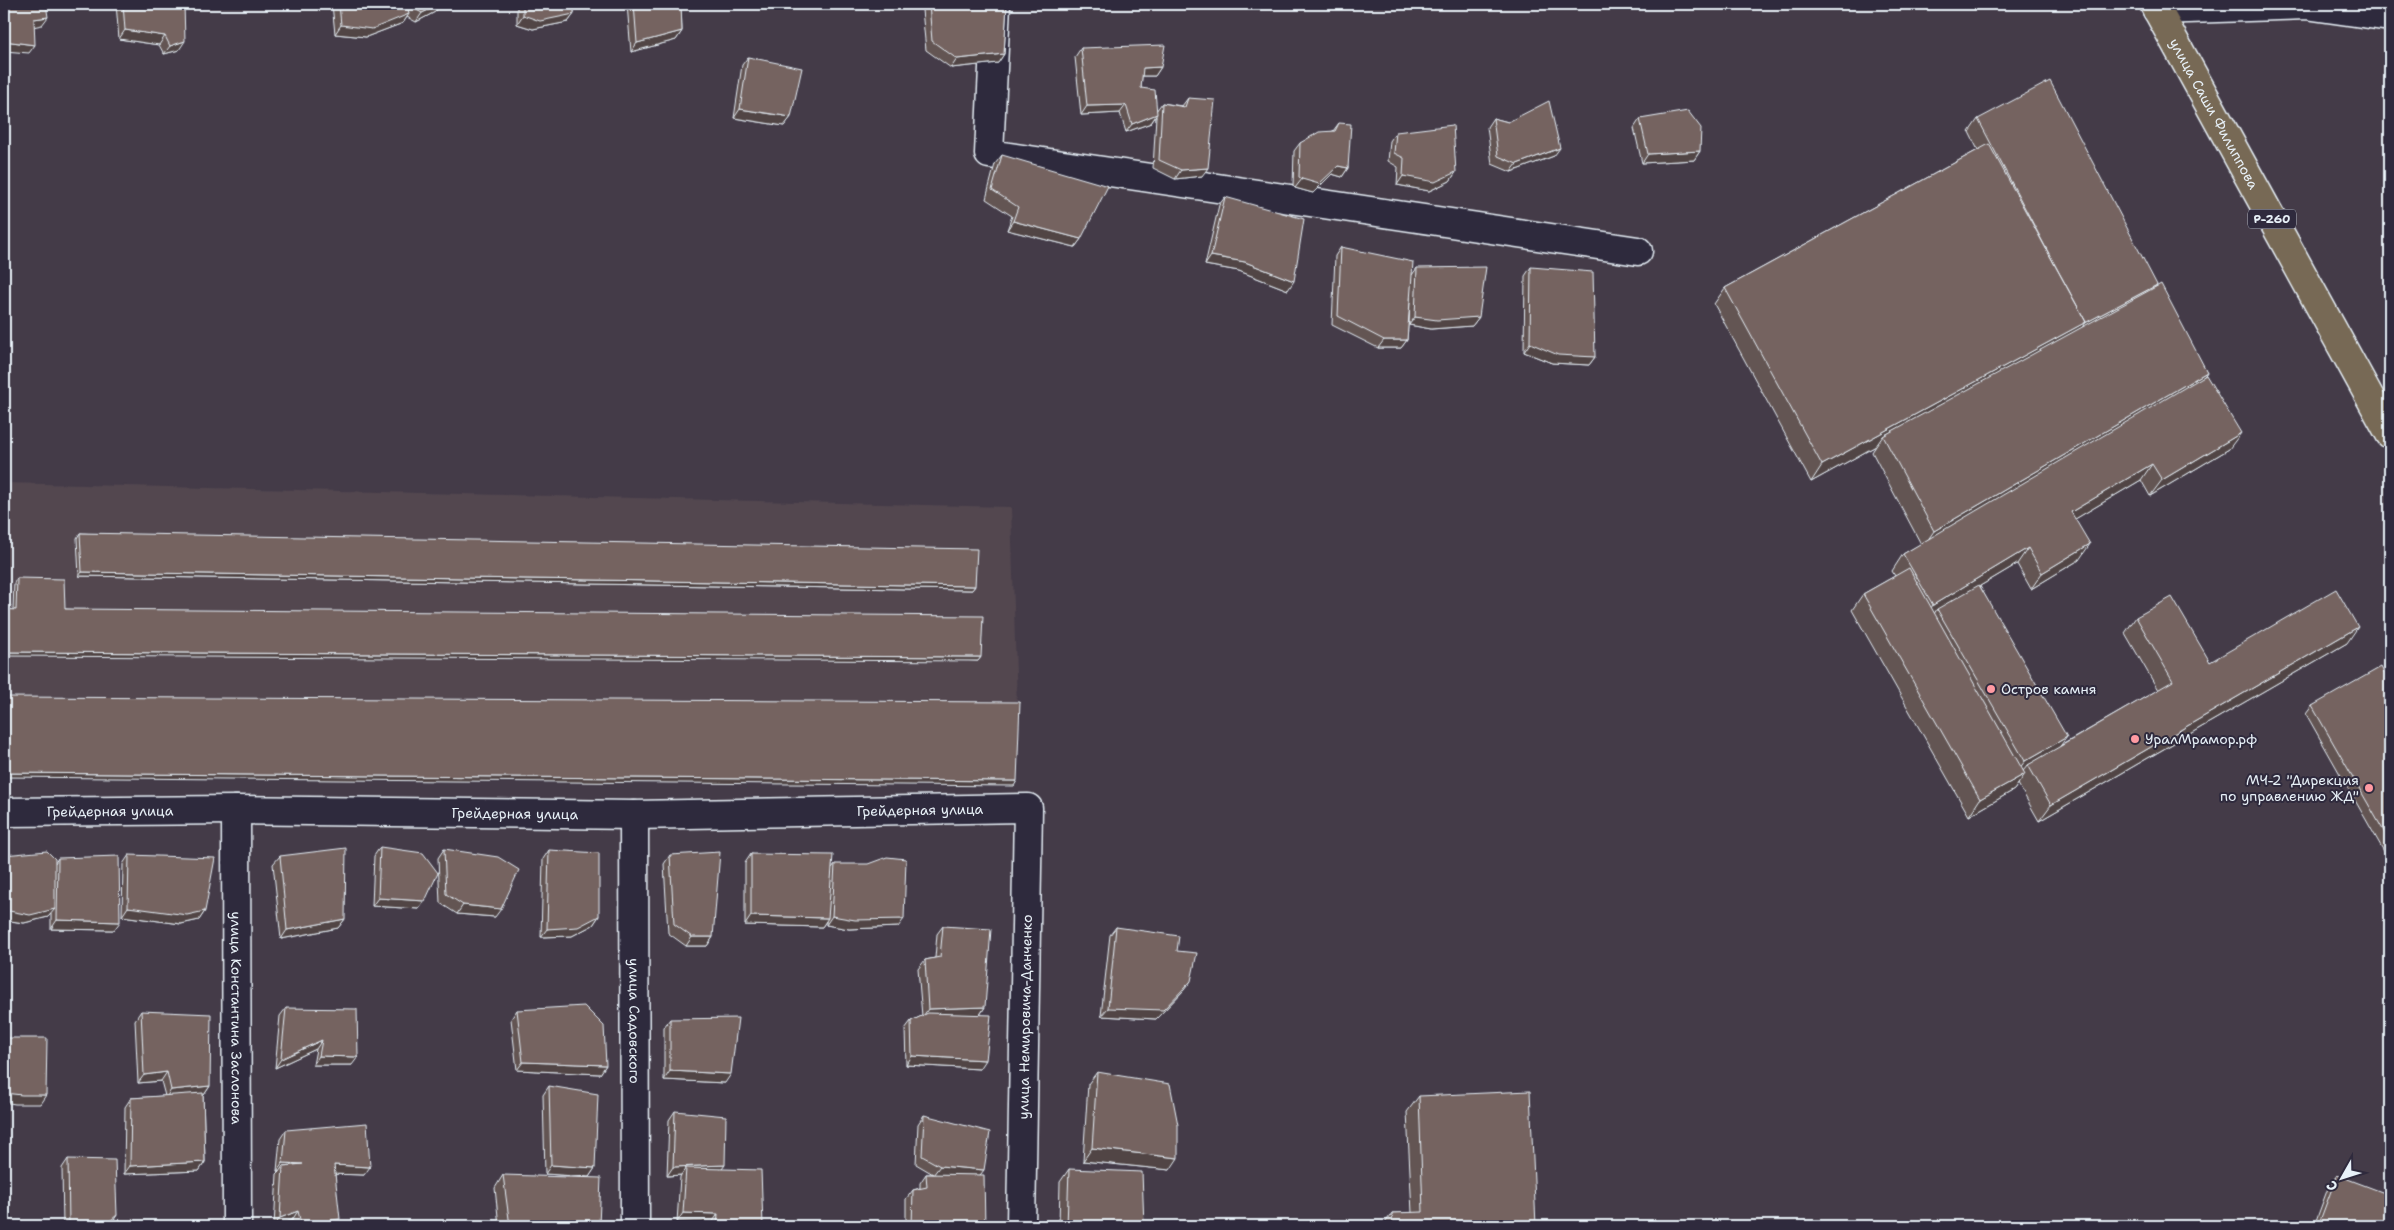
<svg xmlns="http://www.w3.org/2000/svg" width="2394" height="1230" font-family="'Shantell Sans',sans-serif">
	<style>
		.built { fill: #524750 }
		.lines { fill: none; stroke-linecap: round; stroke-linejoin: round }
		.minor-casing { stroke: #e8f1f8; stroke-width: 31 }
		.highway-casing { stroke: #e8f1f8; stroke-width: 31 }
		.minor { stroke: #2f2a3d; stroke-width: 28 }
		.highway { stroke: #776954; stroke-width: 28 }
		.wall { fill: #645553; stroke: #e8f1f8 }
		.shaded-wall { fill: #514544; stroke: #e8f1f8 }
		.building { fill: #746361; stroke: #e8f1f8 }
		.poi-dot { fill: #ff9aa2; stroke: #2f2a3d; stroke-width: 2 }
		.labels { text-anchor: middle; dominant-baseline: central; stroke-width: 4; stroke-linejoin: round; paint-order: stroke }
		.shield { fill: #2f2a3d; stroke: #b0b5c0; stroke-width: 1 }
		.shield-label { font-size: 12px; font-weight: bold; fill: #e8f1f8 }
		.street-label { font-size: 14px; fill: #e8f1f8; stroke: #2f2a3d }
		.poi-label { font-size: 14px; fill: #e8f1f8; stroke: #2f2a3d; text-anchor: start }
	</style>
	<rect width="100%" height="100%" fill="#443b48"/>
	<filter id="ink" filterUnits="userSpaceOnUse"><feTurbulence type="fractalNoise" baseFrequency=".02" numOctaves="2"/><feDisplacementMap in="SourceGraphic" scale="10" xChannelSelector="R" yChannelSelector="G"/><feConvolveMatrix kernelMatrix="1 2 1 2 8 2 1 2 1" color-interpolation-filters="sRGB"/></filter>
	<g filter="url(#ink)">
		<path class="built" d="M4 483 1011 507 1017 707 4 777Z"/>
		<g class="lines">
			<defs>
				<g id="minor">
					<path d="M996 4 989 154 1638 251"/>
					<path d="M2157 10 2306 5 2390 17"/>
					<path id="s1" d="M236 810 237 1226"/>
					<path id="s2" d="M4 812 236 810 634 815 1028 808 1021 1226"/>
					<path id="s3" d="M634 815 635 1226"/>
				</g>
				<g id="highway">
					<path id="s4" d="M2154 4 2390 434"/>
				</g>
			</defs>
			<use href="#minor" class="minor-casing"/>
			<use href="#highway" class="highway-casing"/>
			<use href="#minor" class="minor"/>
			<use href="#highway" class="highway"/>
		</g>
		<path class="wall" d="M116 4H184L179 50 164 54 159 45 119 39Z
			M332 4H441L435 12 416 22 407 17 403 23 366 37 335 34Z
			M517 4H574V14L568 22 533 29 517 24Z
			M627 4H681L682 31 676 40 631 52Z
			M926 4H1007L1004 54 998 63 951 68 926 50 922 10Z
			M1081 48 1161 67 1155 76H1142L1141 88 1156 111 1162 103 1182 106 1188 98 1202 176 1175 179 1153 168 1156 116 1151 123 1126 132 1120 113 1081 115 1075 57Z
			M748 57 791 117 784 126 734 118 742 65Z
			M1493 118 1508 122 1554 156 1511 172 1492 164 1487 127Z
			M1640 119 1700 151 1694 160 1642 163 1634 128Z
			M1978 119 2156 287 2207 372 2204 376 2229 449 2150 496 2141 480 2075 519 2079 560 2031 589 2017 564 1980 586 2060 746 2158 690 2125 633 2136 617 2210 662 2347 643 2039 821 2018 784 2014 790 1969 816 1852 610 1863 594 1895 576 1892 571 1903 554 1921 544 1872 452 1876 446 1811 482 1714 304 1725 288 1978 150 1969 132Z
			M1339 123 1348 168 1342 177 1332 174 1313 193 1295 188 1293 186 1294 151 1300 143 1333 131Z
			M1396 132 1456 172 1450 181 1429 191 1397 185 1398 167 1388 161 1390 141Z
			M1002 155 1081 239 1075 247 1007 230 1012 216 986 199 995 164Z
			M1225 197 1288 290 1239 271 1205 265 1219 205Z
			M1341 247 1412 275 1417 268 1479 317 1472 326 1431 329 1409 325 1410 297 1407 340 1401 348H1378L1332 325 1335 256Z
			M1531 267 1595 357 1589 365 1552 363 1524 352 1525 276Z
			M80 533 975 586 972 590 79 576 77 538Z
			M17 578 65 609 981 657 978 661 13 610 14 583Z
			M2390 684V862L2306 714 2312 706Z
			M380 847 419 909 372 906 374 856Z
			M444 849 495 917 457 914 440 903 438 858Z
			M549 850 599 916 593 925 572 936 541 937 543 859Z
			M751 854 832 868 835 864 898 927 849 929 826 925V921L822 927 745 925V863Z
			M4 855 55 863 58 858 114 930 51 929V914L48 917 24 923 4 920Z
			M129 855 205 911 199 920 181 924 122 916 123 864Z
			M670 855 713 937 707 946H686L668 933 664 864Z
			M280 856 345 919 338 928 281 939 273 864Z
			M943 926 985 1007 980 1015V1069L906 1065 905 1029 911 1021 922 1016 918 969 925 960 935 958 937 934Z
			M1116 927 1177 951 1184 990 1156 1019 1101 1016 1110 935Z
			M286 1008 352 1065H313L316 1049 275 1068 280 1016Z
			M517 1010 606 1065 600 1074 517 1070 511 1019Z
			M141 1011 210 1086 204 1095H203L205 1162 199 1171 124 1174 125 1107 131 1098 165 1096 161 1081 138 1083 135 1020Z
			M670 1019 725 1083 664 1080V1027Z
			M1097 1072 1170 1170 1083 1161 1088 1084Z
			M549 1086 595 1168 589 1177 545 1174 543 1095Z
			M1419 1096 1536 1226H1383L1392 1213H1412L1407 1112Z
			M675 1111 721 1169 763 1226H712V1223L677 1222 680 1177 681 1175 667 1176 669 1120Z
			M924 1115 980 1175 985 1226H906V1199L913 1190 920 1188V1183L926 1174H933L916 1164 918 1124Z
			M286 1130 364 1175 335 1174V1226H293L292 1220 274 1226 277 1174 279 1172 277 1171 280 1139Z
			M68 1159 117 1215 111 1224 108 1226H63L62 1168Z
			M1069 1169 1144 1226H1059L1060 1182Z
			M503 1175 599 1226H499L495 1188Z
			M2337 1175 2390 1226H2314L2328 1188Z"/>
		<path class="shaded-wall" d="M441 4 435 12 416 22 422 13Z
			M409 14 403 23 366 37 335 34 341 25Z
			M574 14 568 22 533 29 517 24 523 15Z
			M48 17 42 25 28 28 34 19Z
			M125 30 165 36 159 45 119 39Z
			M682 31 676 40 631 52 637 43Z
			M4 41 35 45 29 53 4 51Z
			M185 41 179 50 164 54 170 46Z
			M1004 54 998 63 951 68 957 59Z
			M1161 67 1155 76H1137L1143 68Z
			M1126 105 1120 113 1081 115 1087 106Z
			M740 109 791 117 784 126 734 118Z
			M1157 114 1151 123 1126 132 1132 124Z
			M1560 148 1554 156 1511 172 1517 164Z
			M1700 151 1694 160 1642 163 1648 154Z
			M1338 166 1348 168 1342 177 1332 174 1313 193 1295 188 1302 179Z
			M1208 168 1202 176 1175 179 1181 170Z
			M1456 172 1450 181 1429 191 1397 185 1403 176Z
			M1013 221 1081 239 1075 247 1007 230Z
			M1211 256 1245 262 1294 281 1288 290 1239 271 1205 265Z
			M2157 285 2149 297 2077 335 2085 323Z
			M1415 317H1479L1472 326 1431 329 1409 325Z
			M2086 322 2075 338 1883 436 1876 446 1811 482 1822 465Z
			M1384 340H1407L1401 348H1378Z
			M1530 343 1595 357 1589 365 1552 363 1524 352Z
			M2207 372 2196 388 1923 547 1934 531Z
			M2241 433 2229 449 2150 496 2162 480Z
			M2152 464 2141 480 2060 528 2071 512Z
			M2090 544 2079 560 2031 589 2042 573Z
			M2028 548 2017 564 1938 611 1937 609 1934 614 1922 621 1933 605Z
			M82 572 975 586 972 590 79 576Z
			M2358 627 2347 643 2039 821 2051 805Z
			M4 652 981 657 978 661 4 656Z
			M2067 737 2055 753 2028 765 2023 771 2013 777 2025 761Z
			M4 773 1017 781 1014 786 4 777Z
			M2025 774 2014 790 1969 816 1980 799Z
			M378 898 425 901 419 909 372 906Z
			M463 905 501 909 495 917 457 914Z
			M128 907 205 911 199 920 181 924 122 916Z
			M55 909 48 917 24 923 4 920V910Z
			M599 916 593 925 572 936 541 937 547 929Z
			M751 916 828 918 822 927 745 925Z
			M832 916 904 919 898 927 849 929 826 925Z
			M345 919 338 928 281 939 287 930Z
			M57 920 120 922 114 930 51 929Z
			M692 937H713L707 946H686Z
			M1191 981 1184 990 1156 1019 1101 1016 1108 1008Z
			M985 1007 979 1016 922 1018 928 1009Z
			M322 1040 316 1049 275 1068 281 1059Z
			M319 1056 358 1057 352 1065H313Z
			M912 1056 986 1060 980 1069 906 1065Z
			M523 1062 606 1065 600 1074 517 1070Z
			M670 1071 731 1074 725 1083 664 1080Z
			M167 1072 161 1081 138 1083 144 1075Z
			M210 1086 204 1095 165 1099 171 1090Z
			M4 1093 46 1095 40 1104H15L4 1102Z
			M1092 1148 1178 1158 1170 1170 1083 1161Z
			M205 1162 199 1171 124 1174 130 1166Z
			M283 1163 303 1164 283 1166 279 1172 277 1171Z
			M334 1165 370 1167 364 1175 328 1174Z
			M551 1165 595 1168 589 1177 545 1174Z
			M725 1165 719 1173 686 1168 681 1175 667 1176 673 1167Z
			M940 1166 984 1170 977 1179 933 1175Z
			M298 1211 292 1220 274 1226 280 1218Z
			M683 1213 718 1214 712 1223 677 1222Z
			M117 1215 111 1224 108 1226H81Z
			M340 1219 335 1226H300L301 1224Z"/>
		<path class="building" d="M4 4H46L48 17 34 19 35 45 4 41Z
			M123 4H184L185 41 170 46 165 36 125 30Z
			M339 4H407L409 14 372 29 341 25Z
			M410 4H441L422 13 411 7Z
			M523 4H574V14L540 21 523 15Z
			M634 4H681L682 31 637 43Z
			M929 4H1007L1004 54 957 59 932 41Z
			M1165 45 1161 67 1143 68 1141 88 1155 90 1157 114 1132 124 1126 105 1087 106 1081 48Z
			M748 57 802 68 791 117 740 109Z
			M2050 81 2157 285 2085 323 2086 322 2057 269 1978 119Z
			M1188 98 1215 100 1208 168 1181 170 1159 160 1162 103 1185 107Z
			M1549 101 1560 148 1517 164 1498 156 1493 118 1508 122Z
			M1688 111 1701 128 1700 151 1648 154 1640 119Z
			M1339 123 1351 124 1348 168 1338 166 1319 184 1302 179 1299 177 1300 143 1319 132 1335 131Z
			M1453 125 1456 172 1435 182 1403 176 1404 158 1394 153 1396 132Z
			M1989 144 2086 322 1822 465 1725 288Z
			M1002 155 1108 186 1081 239 1013 221 1018 207 992 190Z
			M1225 197 1304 219 1294 281 1245 262 1211 256Z
			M1341 247 1413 262 1407 340H1384L1338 316Z
			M1486 267 1479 317 1437 320 1415 317 1417 268Z
			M1531 267 1593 272 1595 357 1558 355 1530 343Z
			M2161 284 2207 372 1934 531 1883 436Z
			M2206 375 2241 433 2162 480 2152 464 2071 512 2090 544 2042 573 2028 548 1933 605 1903 554Z
			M80 533 977 549 975 586 82 572Z
			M1909 568 2025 774 1980 799 1863 594Z
			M17 578 64 579 65 609 983 616 981 657 4 652V609L16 610Z
			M1979 585 2067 737 2025 761 1937 609Z
			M2336 589 2358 627 2051 805 2028 765 2173 681 2136 617 2172 597 2210 662Z
			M2381 667 2390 684V842L2312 706Z
			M4 697 1020 702 1017 781 4 773Z
			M380 847 423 853 438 873 425 901 378 898Z
			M346 848 345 919 287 930 280 856Z
			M444 849 498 857 519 870 501 909 463 905 446 894Z
			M549 850 599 853V916L578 927 547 929Z
			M47 851 55 859V909L30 915 4 910V855Z
			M720 852 713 937H692L674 924 670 855Z
			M751 854 833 855 828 918 751 916Z
			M129 855 215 858 205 911 187 915 128 907Z
			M119 856 120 922 57 920 58 858Z
			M887 857 906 859 904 919 855 920 832 916 835 864H868Z
			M943 926 991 929 985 1007 928 1009 925 960 940 957Z
			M1116 927 1179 936 1177 951 1197 953 1191 981 1163 1010 1108 1008Z
			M584 1006 604 1026 606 1065 523 1062 517 1010Z
			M286 1008 357 1009 358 1057 319 1056 322 1040 281 1059Z
			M141 1011 211 1014 210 1086 171 1090 167 1072 144 1075Z
			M928 1013 991 1015 986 1060 912 1056 911 1021Z
			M738 1018 731 1074 670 1071V1019Z
			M4 1038H47L46 1095H22L4 1093Z
			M1097 1072 1170 1084 1178 1125V1158L1092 1148Z
			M549 1086 598 1094 595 1168 551 1165Z
			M1530 1091 1536 1226H1393L1392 1213 1423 1212 1419 1096Z
			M203 1093 205 1162 130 1166 131 1098Z
			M675 1111 726 1116 725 1165 673 1167Z
			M924 1115 990 1132 984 1170 940 1166 922 1156Z
			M367 1123 370 1167 334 1165 340 1219 301 1224 298 1211 280 1218 283 1166 303 1164 283 1163 286 1130Z
			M68 1159 115 1160 117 1215 105 1225 69 1226Z
			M686 1168 761 1170 763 1226H717L718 1214 683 1213Z
			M1069 1169 1142 1172 1144 1226H1067Z
			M926 1174 984 1175 985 1226H912L913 1190 927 1187Z
			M503 1175 601 1178 599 1226H510Z
			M2337 1175 2390 1195V1226H2318Z"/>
	</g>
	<g class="poi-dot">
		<circle cx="1991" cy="689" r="5"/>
		<circle cx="2135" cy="739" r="5"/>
		<circle cx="2369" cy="788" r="5"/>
	</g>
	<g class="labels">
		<rect class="shield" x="2248" y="209.5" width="48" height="19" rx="4"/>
		<g class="shield-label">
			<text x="2272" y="219">Р-260</text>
		</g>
		<g class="street-label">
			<text stroke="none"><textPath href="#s4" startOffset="125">улица Саши Филиппова</textPath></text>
			<text stroke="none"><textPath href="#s2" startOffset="916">Грейдерная улица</textPath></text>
			<text stroke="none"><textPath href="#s2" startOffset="106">Грейдерная улица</textPath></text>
			<text stroke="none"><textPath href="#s2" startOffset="511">Грейдерная улица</textPath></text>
			<text transform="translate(1025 1017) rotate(-89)">улица Немировича-Данченко</text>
			<text stroke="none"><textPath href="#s1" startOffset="208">улица Константина Заслонова</textPath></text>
			<text stroke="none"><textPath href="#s3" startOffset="206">улица Садовского</textPath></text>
		</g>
		<g class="poi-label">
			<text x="2001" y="689">Остров камня</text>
			<text x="2145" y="739">УралМрамор.рф</text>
			<text x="2359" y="780" text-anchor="end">МЧ-2 "Дирекция<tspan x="2359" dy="16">по управлению ЖД"</tspan></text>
		</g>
	</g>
	<rect width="2394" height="1230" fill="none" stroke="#2f2a3d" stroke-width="20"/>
	<rect x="10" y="10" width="2374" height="1210" fill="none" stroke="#e8f1f8" stroke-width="2" filter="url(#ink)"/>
	<g transform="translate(2342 1178) rotate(231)" stroke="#2f2a3d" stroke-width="4" paint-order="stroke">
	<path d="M0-4L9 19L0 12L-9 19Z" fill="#e8f1f8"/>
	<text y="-8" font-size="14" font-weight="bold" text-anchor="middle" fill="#e8f1f8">С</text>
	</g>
</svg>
